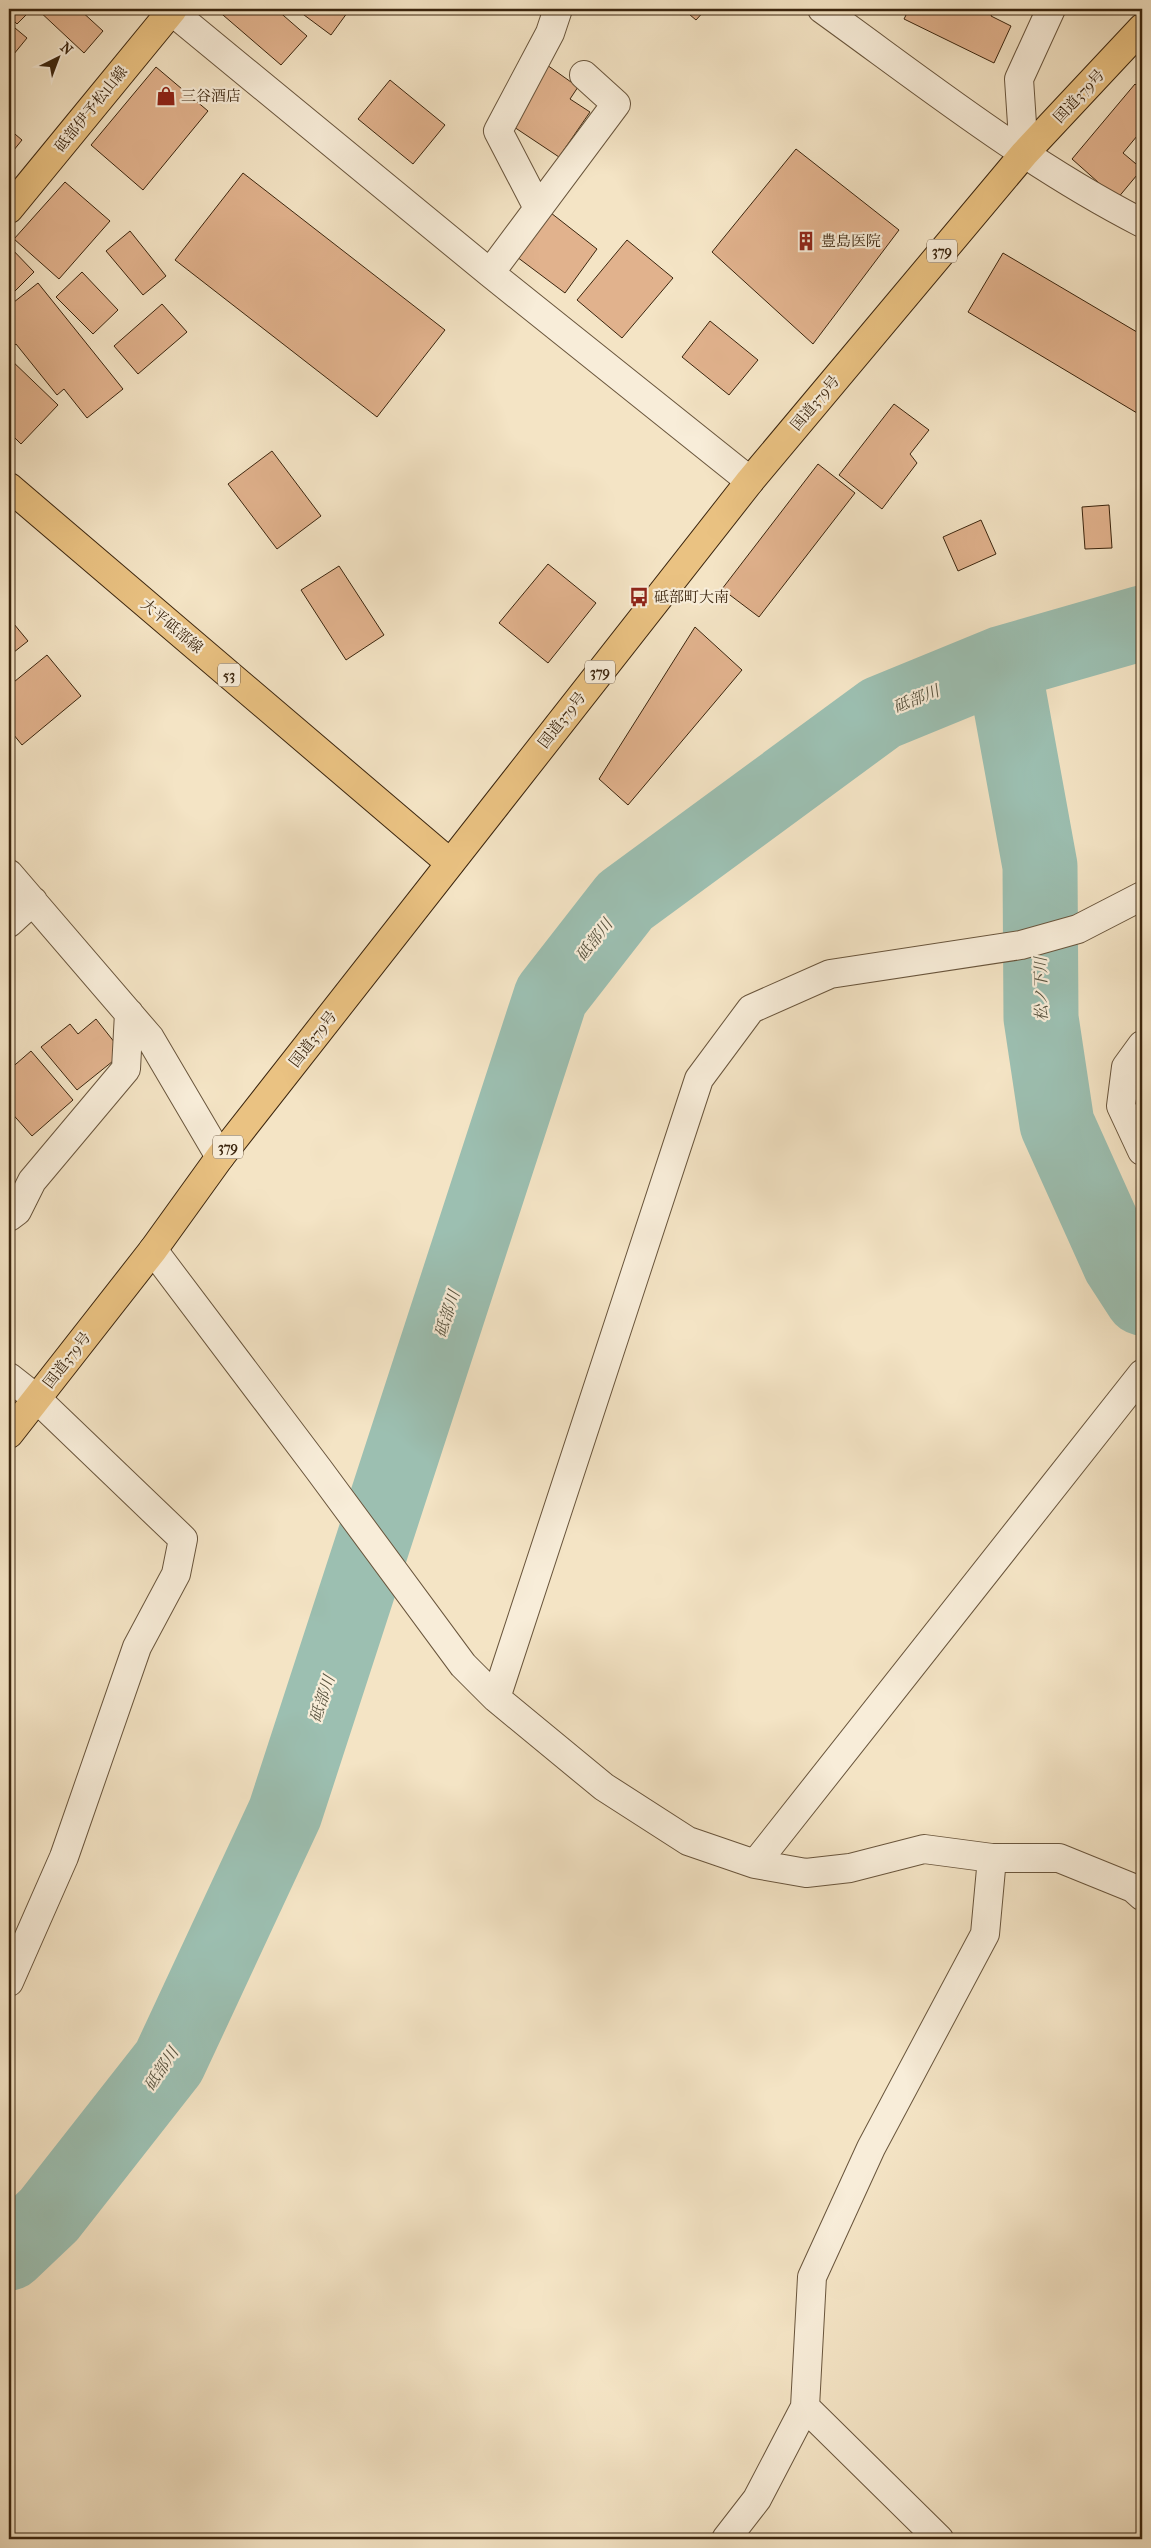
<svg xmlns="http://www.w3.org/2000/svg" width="1151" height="2548" font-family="'IM FELL French Canon','Noto Serif JP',serif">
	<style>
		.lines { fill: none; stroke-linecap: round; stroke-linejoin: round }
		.river { stroke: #9cbfb1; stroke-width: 75 }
		.building { fill: #e1b28d; stroke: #3b250e }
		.minor-casing { stroke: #69553c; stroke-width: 30 }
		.major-casing { stroke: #3b250e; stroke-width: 30 }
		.highway-casing { stroke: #3b250e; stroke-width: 30 }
		.minor { stroke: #f8edd9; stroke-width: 28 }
		.major { stroke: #eac282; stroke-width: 28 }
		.highway { stroke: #eac282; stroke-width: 28 }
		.labels { text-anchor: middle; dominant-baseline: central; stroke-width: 4.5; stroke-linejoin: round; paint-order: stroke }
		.shield { fill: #f8edd9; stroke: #74614b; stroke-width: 1 }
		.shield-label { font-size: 14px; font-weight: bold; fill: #3b250e }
		.poi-label { font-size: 15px; fill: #3b250e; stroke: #f8edd9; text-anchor: start }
		.street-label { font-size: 15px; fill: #3b250e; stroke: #f8edd9 }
		.water-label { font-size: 16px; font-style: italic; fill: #58533f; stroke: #f8edd9 }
	</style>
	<rect width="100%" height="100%" fill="#f4e4c5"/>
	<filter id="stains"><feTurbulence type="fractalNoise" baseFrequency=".004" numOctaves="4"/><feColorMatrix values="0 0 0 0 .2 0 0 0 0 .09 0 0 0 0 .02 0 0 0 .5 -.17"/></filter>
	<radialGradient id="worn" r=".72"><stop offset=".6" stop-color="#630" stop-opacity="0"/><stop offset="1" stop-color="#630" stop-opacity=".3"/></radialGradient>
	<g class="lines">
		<path class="river" d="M1003 663 1040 866 1041 1018 1057 1124 1120 1264 1142 1298
			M9 2253 49 2215 169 2062 285 1813 551 996 625 901 881 713 1003 663 1142 623"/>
	</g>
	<path class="building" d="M9 9H32L17 24 9 16Z
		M37 9H79L103 31 84 53Z
		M216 9H276L307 36 281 65Z
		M296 9H350L331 35Z
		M683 9H706L696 20Z
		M909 9H994L991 16 1011 26 994 63 904 19Z
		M9 23 27 38 9 60Z
		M547 65 578 87 570 99 590 112 559 157 508 123Z
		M156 67 208 111 143 190 91 145Z
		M390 80 445 125 413 164 358 119Z
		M1135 84 1142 91V130L1123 153 1142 169 1117 199 1072 159Z
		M9 129 22 140 9 156Z
		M796 149 899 230 813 344 712 252Z
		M243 173 445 330 377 417 175 260Z
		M65 182 110 221 59 279 14 239Z
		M551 213 597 249 565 293 517 257Z
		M130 231 166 276 143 295 106 251Z
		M627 240 673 278 622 338 577 300Z
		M9 246 34 272 9 297Z
		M1003 253 1142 335V416L968 312Z
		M82 272 118 310 93 334 56 297Z
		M38 283 123 389 87 418 64 389 57 395 16 344 9 350V306Z
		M162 304 187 332 138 374 114 346Z
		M710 321 758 360 729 395 682 357Z
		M9 358 58 405 21 444 9 432Z
		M894 404 929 430 910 454 917 463 882 509 839 475Z
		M272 451 321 516 277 549 228 484Z
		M818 464 855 493 759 617 722 589Z
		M1109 505 1112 548 1085 549 1082 507Z
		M981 520 996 554 958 571 943 537Z
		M548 564 596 603 548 663 499 623Z
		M339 566 384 635 346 660 301 590Z
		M9 618 28 641 9 656Z
		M695 627 742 670 628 805 599 779Z
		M47 655 81 696 22 745 9 729V686Z
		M96 1019 123 1053 77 1090 41 1047 70 1024 78 1034Z
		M31 1051 73 1100 32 1136 9 1110V1070Z"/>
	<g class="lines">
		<defs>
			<path id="minor" d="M169 9 490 273 750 481
				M822 9C926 84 1027 164 1142 223
				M1024 154 1019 79 1051 9
				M538 208 498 131 550 33 558 9
				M490 273 616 104 584 75
				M9 874 150 1038 220 1157
				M9 923 33 901
				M1142 1045 1126 1067 1121 1106 1142 1151
				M9 1217 17 1211 32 1181 126 1069 129 1013
				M153 1250 319 1470 463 1665 496 1698 604 1787 688 1841 755 1864 806 1873 850 1868 924 1849 992 1858H1059L1133 1888 1142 1896
				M9 1377 37 1399 183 1539 176 1574 137 1647 64 1857 9 1982
				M496 1698 699 1079 751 1009 830 974 1021 945 1078 929 1142 896
				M755 1864 1142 1374
				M805 2407 939 2539
				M726 2539 757 2499 805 2407 812 2277 871 2148 985 1934 992 1858"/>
			<path id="major" d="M9 209 173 9
				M9 487 450 863"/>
			<path id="highway" d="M9 1434 153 1250 220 1157 750 481 1024 154 1142 28"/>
		</defs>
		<use href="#minor" class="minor-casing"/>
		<use href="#major" class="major-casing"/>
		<use href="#highway" class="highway-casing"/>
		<use href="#minor" class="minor"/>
		<use href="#major" class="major"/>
		<use href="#highway" class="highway"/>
	</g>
	<defs>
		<symbol id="shop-bare" viewBox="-9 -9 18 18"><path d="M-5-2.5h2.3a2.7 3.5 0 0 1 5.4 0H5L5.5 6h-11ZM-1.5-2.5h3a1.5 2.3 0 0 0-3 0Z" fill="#8f2418" stroke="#f8edd9" stroke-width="2.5" paint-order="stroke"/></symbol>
		<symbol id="building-bare" viewBox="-9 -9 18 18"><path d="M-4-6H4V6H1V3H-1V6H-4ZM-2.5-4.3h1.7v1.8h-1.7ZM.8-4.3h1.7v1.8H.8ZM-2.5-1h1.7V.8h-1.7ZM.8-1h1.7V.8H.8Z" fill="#8f2418" stroke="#f8edd9" stroke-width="2.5" paint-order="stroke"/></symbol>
		<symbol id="bus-bare" viewBox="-9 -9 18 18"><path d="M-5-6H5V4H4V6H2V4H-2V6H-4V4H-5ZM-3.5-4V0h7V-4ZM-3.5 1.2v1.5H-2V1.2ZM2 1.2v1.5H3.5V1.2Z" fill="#8f2418" stroke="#f8edd9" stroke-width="2.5" paint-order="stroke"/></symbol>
	</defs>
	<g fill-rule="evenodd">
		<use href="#shop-bare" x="152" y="82" width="28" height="28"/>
		<use href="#building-bare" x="792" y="227" width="28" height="28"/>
		<use href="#bus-bare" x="625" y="583" width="28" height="28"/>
	</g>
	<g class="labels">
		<g class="shield">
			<rect x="927" y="239.5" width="30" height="23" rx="4"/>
			<rect x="585" y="660.5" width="30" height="23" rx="4"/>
			<rect x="218" y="663.5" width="22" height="23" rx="4"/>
			<rect x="213" y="1135.5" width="30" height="23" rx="4"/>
		</g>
		<g class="shield-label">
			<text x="942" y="251">379</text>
			<text x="600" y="672">379</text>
			<text x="229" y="675">53</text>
			<text x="228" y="1147">379</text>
		</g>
		<g class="poi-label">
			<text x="181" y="96">三谷酒店</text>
			<text x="821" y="241">豊島医院</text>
			<text x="654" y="597">砥部町大南</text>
		</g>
		<g class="street-label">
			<text transform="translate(1079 96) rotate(-47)">国道379号</text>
			<text transform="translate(91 109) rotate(-51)">砥部伊予松山線</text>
			<text transform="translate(815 403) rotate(-50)">国道379号</text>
			<text transform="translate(172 626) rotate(40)">大平砥部線</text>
			<text transform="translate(562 720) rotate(-52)">国道379号</text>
			<text transform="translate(313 1039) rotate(-52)">国道379号</text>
			<text transform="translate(67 1360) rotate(-52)">国道379号</text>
		</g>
		<g class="water-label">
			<text transform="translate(916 699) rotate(-22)">砥部川</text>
			<text transform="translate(594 940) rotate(-52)">砥部川</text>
			<text transform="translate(1041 989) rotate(-91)">松ノ下川</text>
			<text transform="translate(447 1314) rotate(-72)">砥部川</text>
			<text transform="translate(322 1699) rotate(-72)">砥部川</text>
			<text transform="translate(161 2069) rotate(-56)">砥部川</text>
		</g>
	</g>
	<rect width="1151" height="2548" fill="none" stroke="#f4e4c5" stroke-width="30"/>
	<rect x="10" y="10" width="1131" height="2528" fill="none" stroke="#3b250e" stroke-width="2.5"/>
	<rect x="15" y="15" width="1121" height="2518" fill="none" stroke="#3b250e"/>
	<g transform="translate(58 58) rotate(42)" stroke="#f8edd9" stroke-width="4" paint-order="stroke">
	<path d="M0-4L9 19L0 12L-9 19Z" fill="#3b250e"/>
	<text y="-8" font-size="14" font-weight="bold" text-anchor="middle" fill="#3b250e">N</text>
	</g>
	<rect width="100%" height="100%" filter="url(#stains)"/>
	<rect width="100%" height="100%" fill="url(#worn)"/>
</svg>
